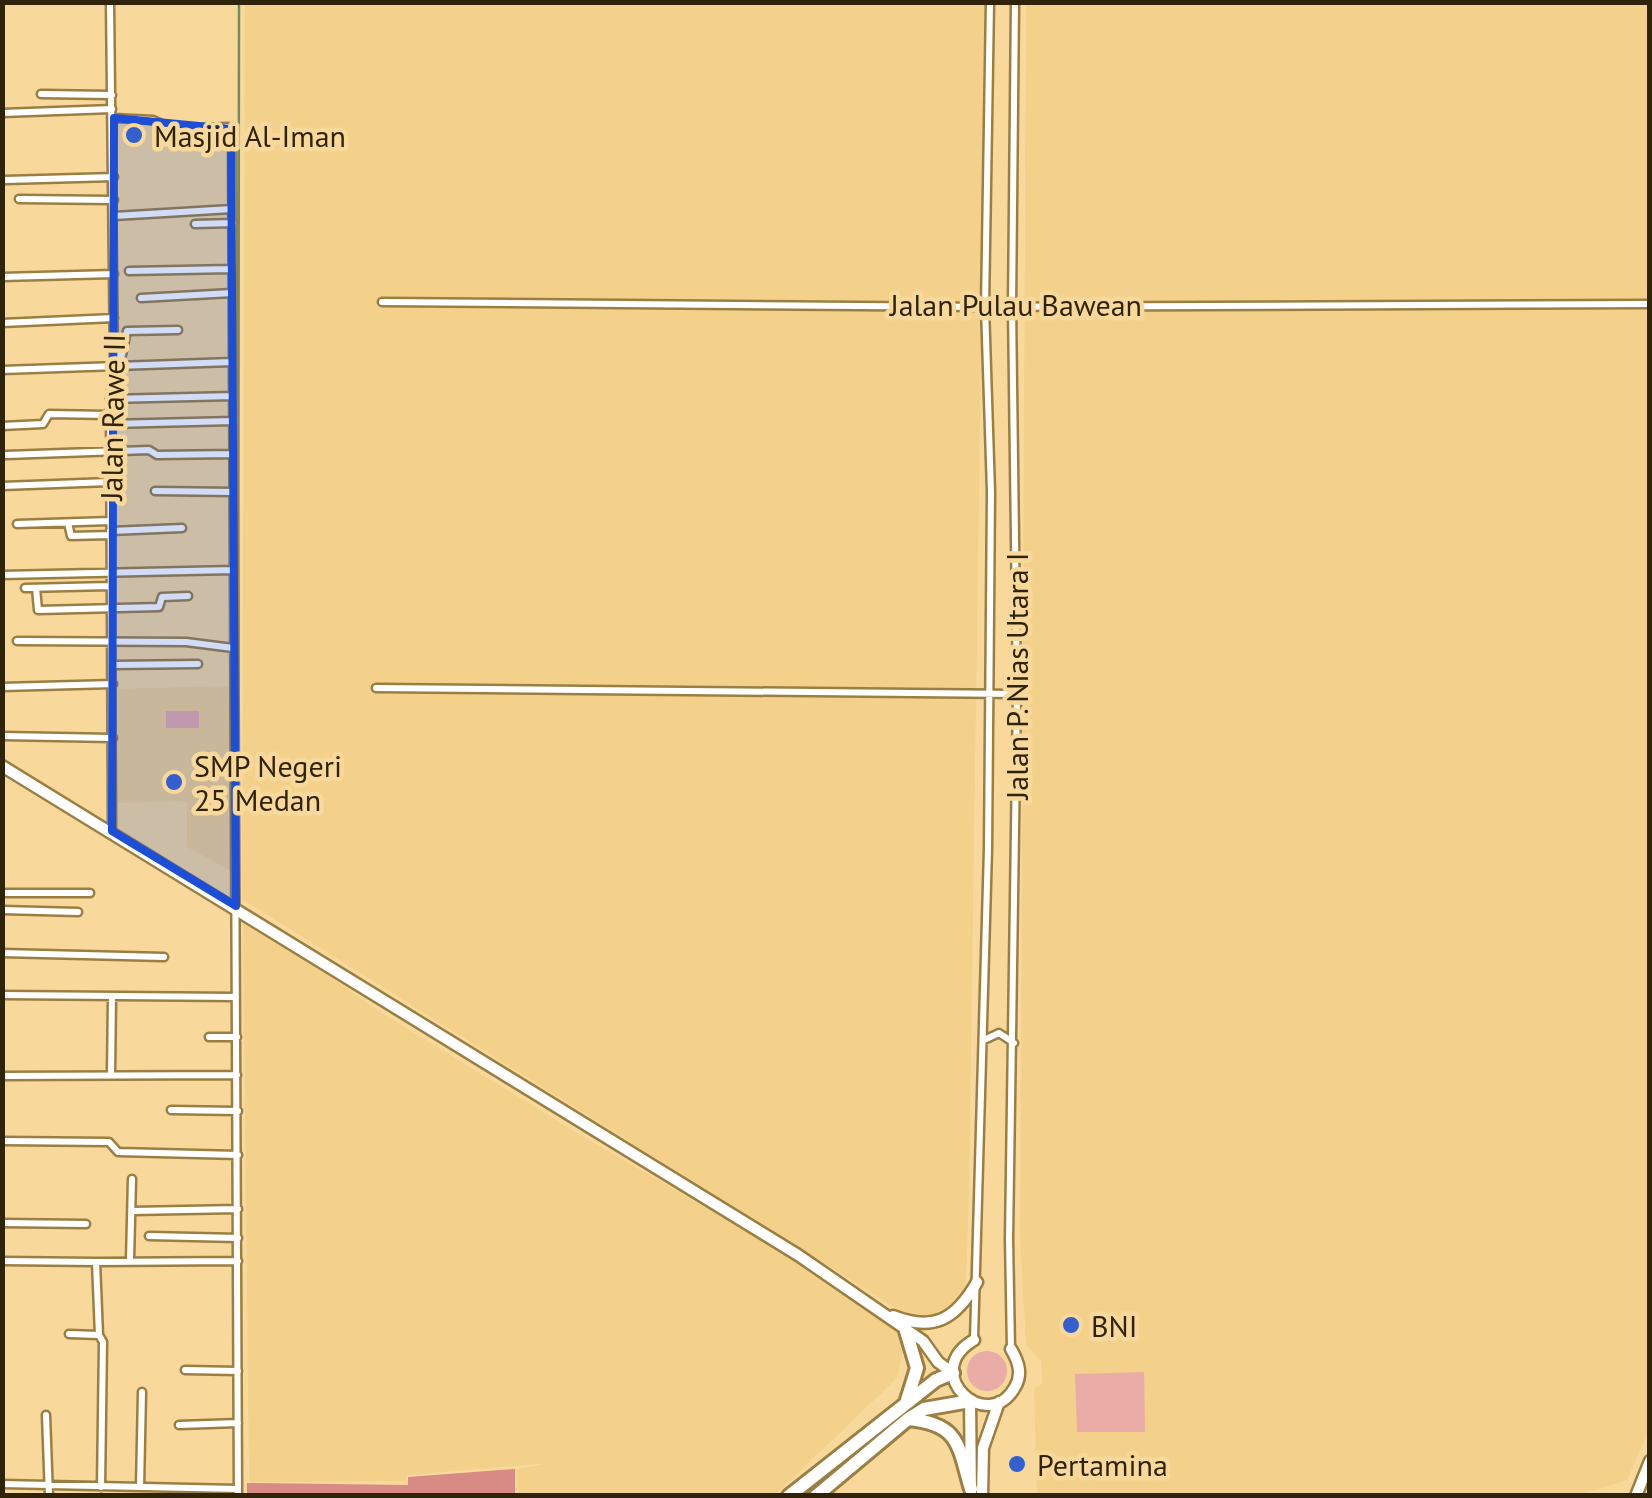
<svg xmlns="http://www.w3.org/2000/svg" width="1652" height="1498" font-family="'PT Sans',sans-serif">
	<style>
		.built { fill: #f3d18b }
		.green { fill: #e9aca6 }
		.forest { fill: #d88a84 }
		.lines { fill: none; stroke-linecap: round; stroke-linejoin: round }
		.stream { stroke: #6d9062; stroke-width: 2.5 }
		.street-casing { stroke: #9b7f42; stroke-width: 11 }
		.secondary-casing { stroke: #9b7f42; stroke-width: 15 }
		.highway-casing { stroke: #9b7f42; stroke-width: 18 }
		.street { stroke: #fff; stroke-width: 6 }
		.secondary { stroke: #fff; stroke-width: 10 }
		.highway { stroke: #fff; stroke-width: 12 }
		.marked { fill: #1d4ed8; fill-opacity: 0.2; stroke: #1d4ed8; stroke-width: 8; stroke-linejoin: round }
		.poi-dot { fill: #355fcf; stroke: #f8d99b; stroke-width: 4 }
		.labels { text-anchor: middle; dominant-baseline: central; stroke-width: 9; stroke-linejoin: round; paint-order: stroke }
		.poi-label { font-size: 30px; fill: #2f240a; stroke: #f8d99b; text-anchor: start }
		.street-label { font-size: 30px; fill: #2f240a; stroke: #f8d99b }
	</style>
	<rect width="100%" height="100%" fill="#f8d99b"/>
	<path class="built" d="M245 3H986L969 1193 966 1285 954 1306 945 1313 922 1318 899 1310 242 899Z
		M1026 3H1649L1650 1428 1627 1480 1577 1496 1037 1495 1034 1389 1042 1383 1041 1361 1026 1345 1020 1235Z
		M232 686 231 871 187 847V801L117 803V689Z
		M243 915 380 1012 577 1133 899 1320 905 1339 897 1378 775 1495H518L517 1469 549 1463 407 1475 406 1481 249 1482Z"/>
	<path class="green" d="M166 711H199V728H166Z
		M967 1371a20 20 0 1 1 40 0a20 20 0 1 1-40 0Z
		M1144 1372 1145 1432H1077L1075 1374Z"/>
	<path class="forest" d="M515 1469V1495H247V1483L408 1485V1477Z"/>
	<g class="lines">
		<path class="stream" d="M238 756 239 2"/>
		<defs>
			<path id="street" d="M110 2 114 366 110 399 112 831
				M41 94 112 95
				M2 113 112 109
				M114 118 153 120 173 129 228 127 232 132 238 1496
				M5 180 114 177
				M19 199 114 200
				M114 216 232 209
				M195 224 233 223
				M129 271 232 269
				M2 277 114 274
				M141 298 232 293
				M382 302 985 307 1650 304
				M2 323 114 318
				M114 357 122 355 127 331 178 330
				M2 370 232 362
				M110 399 233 396
				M110 424 233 421
				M2 426 43 424 49 414 110 415
				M6 455 149 450 157 455 233 454
				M2 486 110 482
				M155 491 233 492
				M68 523 71 536 110 535
				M17 524 110 521
				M110 531 182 528
				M2 575 233 570
				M25 588 110 586
				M36 588 38 610 159 607 162 597 188 596
				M17 641 186 642 233 648
				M113 665 198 664
				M2 687 113 684
				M376 688 1017 694
				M2 736 113 738
				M2 893H90
				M2 910 78 912
				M2 953 164 957
				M2 995 236 997
				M209 1037H237
				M984 1040 999 1033 1014 1043
				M111 1075 112 997
				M2 1076 237 1075
				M171 1110 238 1111
				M2 1141 109 1142 118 1152 238 1155
				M132 1211 238 1209
				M2 1223 86 1224
				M149 1236 238 1238
				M130 1260 132 1179
				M2 1261 96 1262 99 1335
				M96 1262 238 1261
				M69 1334 99 1335 103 1342 101 1487
				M974 1339 988 849 991 492 985 307 990 2
				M1011 1349 1009 1239 1017 694 1012 307 1015 2
				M185 1370 238 1371
				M46 1415 49 1496
				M179 1425 238 1423
				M2 1484 238 1489
				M140 1487 142 1392"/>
			<path id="secondary" d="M2 766 798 1255 923 1341 938 1362 953 1373
				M893 1316C934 1332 956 1319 977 1282
				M974 1340C918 1373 988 1436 1015 1387 1023 1374 1018 1361 1011 1349
				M970 1401 971 1496
				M982 1496 983 1448 999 1402
				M1636 1496 1650 1461"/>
			<path id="highway" d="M906 1331 917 1368 907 1400
				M908 1419 924 1409 970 1401
				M789 1496 936 1380 953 1373
				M816 1496 908 1419C960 1424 958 1445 971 1489"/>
		</defs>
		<use href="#street" class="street-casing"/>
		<use href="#secondary" class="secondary-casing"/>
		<use href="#highway" class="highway-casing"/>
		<use href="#street" class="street"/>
		<use href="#secondary" class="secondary"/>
		<use href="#highway" class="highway"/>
	</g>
	<path class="marked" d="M114 118 231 129 236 906 112 831Z"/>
	<g class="poi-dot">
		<circle cx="134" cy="135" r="10"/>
		<circle cx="174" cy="782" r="10"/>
		<circle cx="1071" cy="1325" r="10"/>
		<circle cx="1017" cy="1464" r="10"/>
	</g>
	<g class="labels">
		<g class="poi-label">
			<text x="154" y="135">Masjid Al-Iman</text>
			<text x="194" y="765">SMP Negeri<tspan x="194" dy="34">25 Medan</tspan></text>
			<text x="1091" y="1325">BNI</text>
			<text x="1037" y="1464">Pertamina</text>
		</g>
		<g class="street-label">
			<text x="1016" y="304">Jalan Pulau Bawean</text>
			<text transform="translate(112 417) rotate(-89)">Jalan Rawe II</text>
			<text transform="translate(1016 676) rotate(-90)">Jalan P. Nias Utara I</text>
		</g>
	</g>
	<rect width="1652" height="1498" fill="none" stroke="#2f240a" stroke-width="10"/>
</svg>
